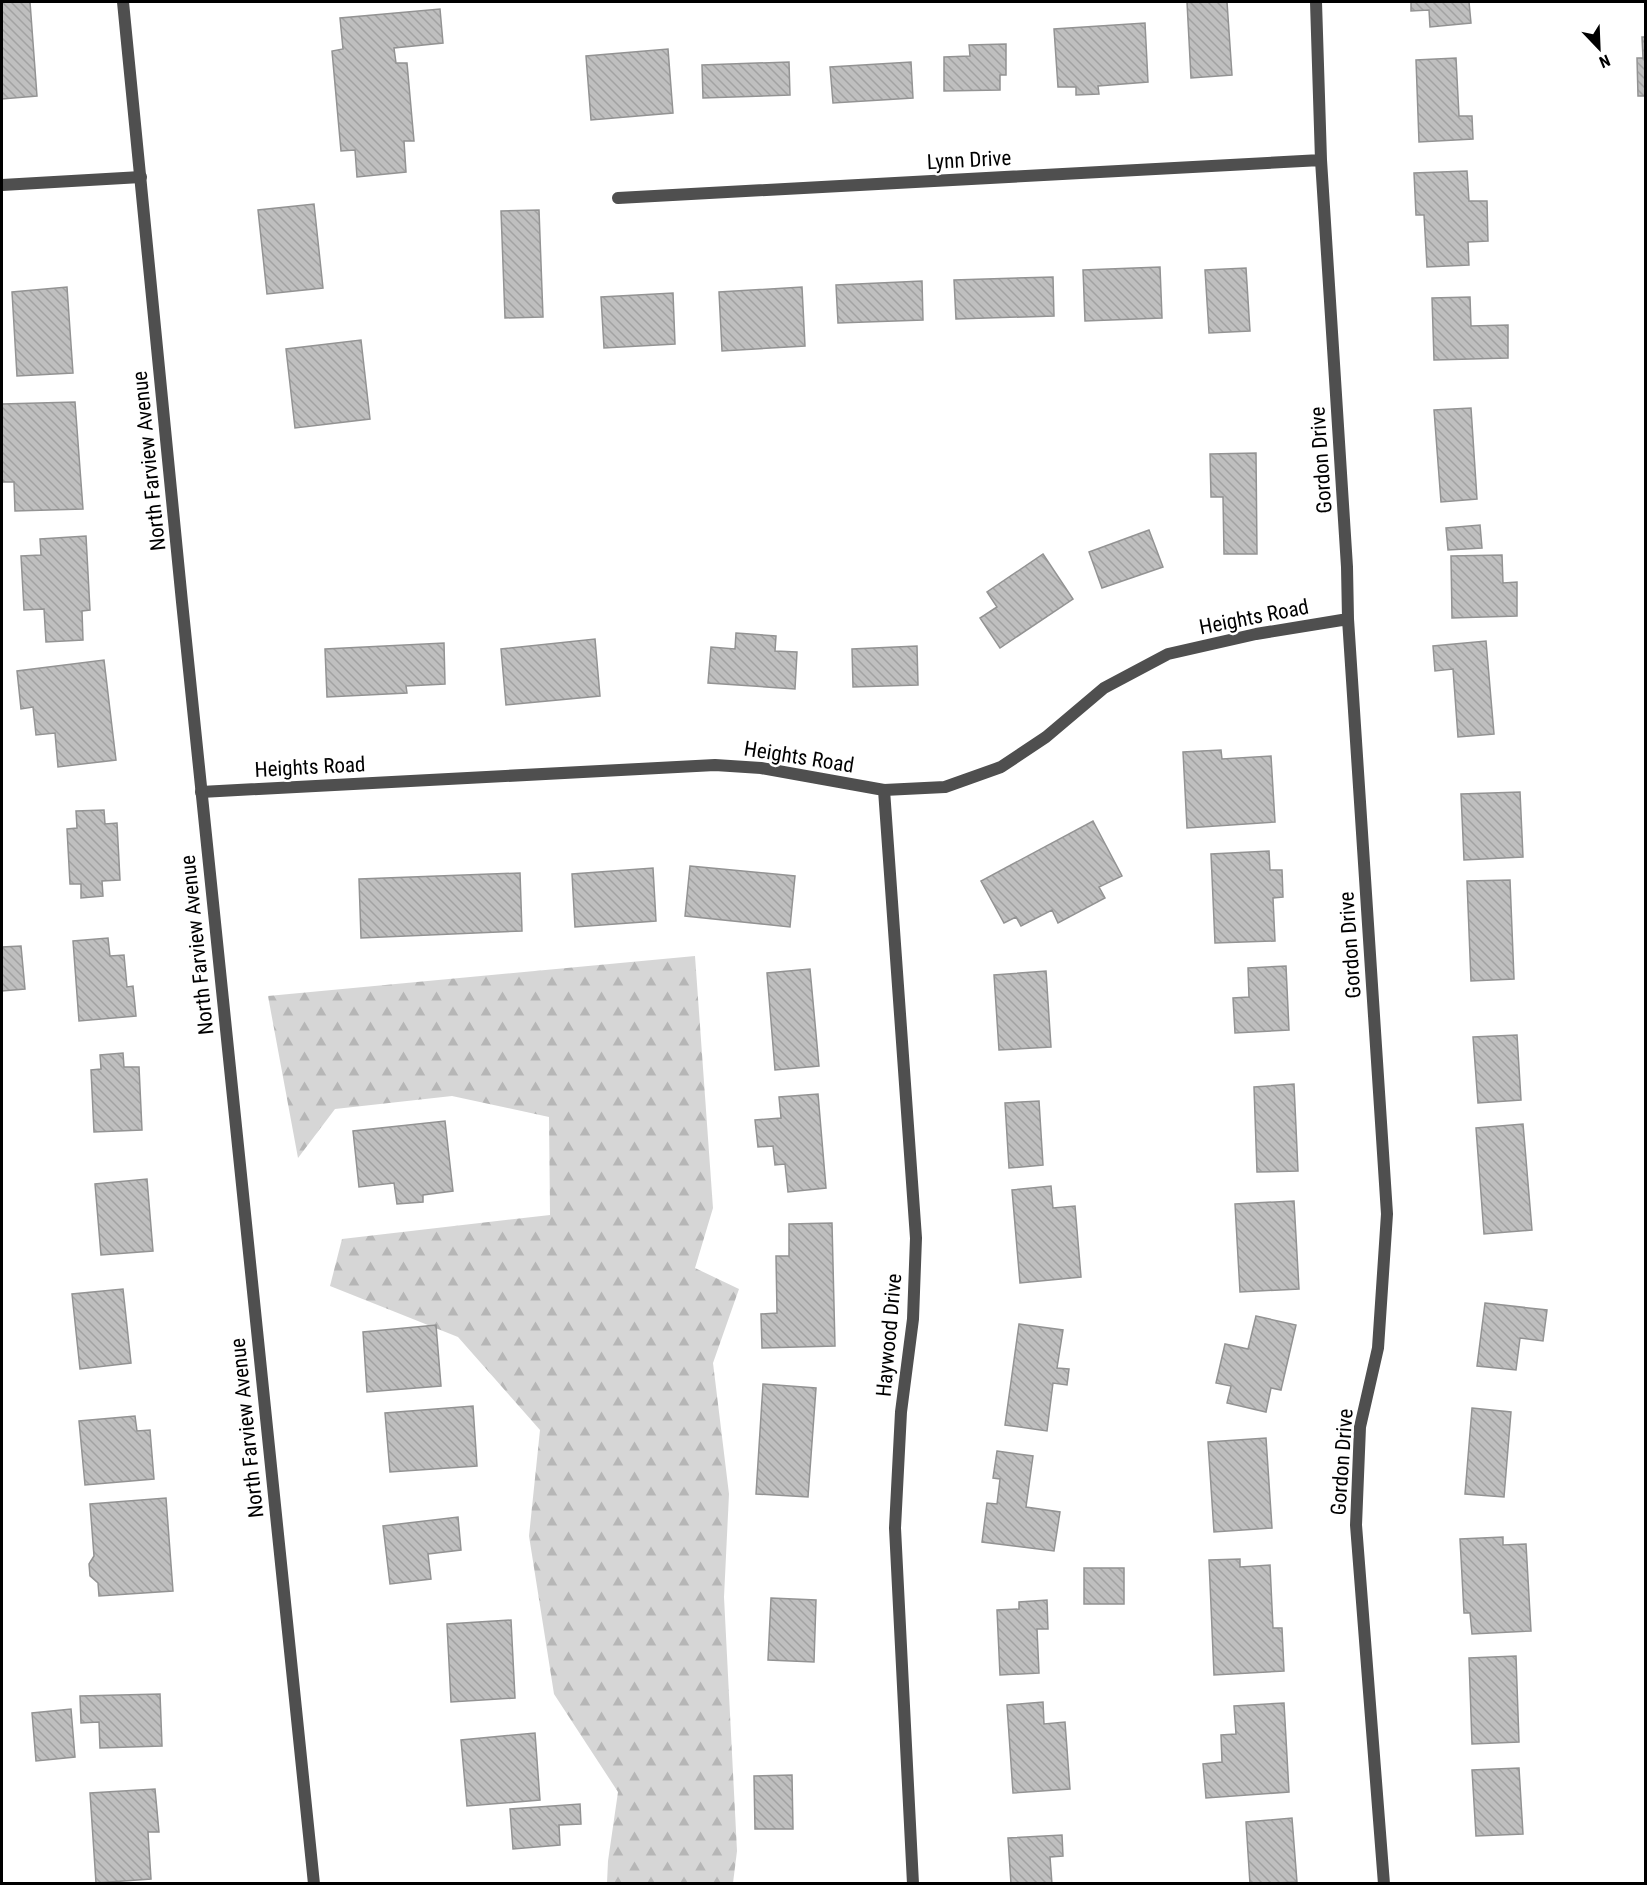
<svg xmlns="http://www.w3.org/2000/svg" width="1647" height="1885" font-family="'Roboto Condensed',sans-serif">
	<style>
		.forest { fill: url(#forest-firs) }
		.building { fill: url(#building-back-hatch); stroke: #939393; stroke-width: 1.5 }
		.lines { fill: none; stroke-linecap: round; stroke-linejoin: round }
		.minor { stroke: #4f4f4f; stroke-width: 12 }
		.tertiary { stroke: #4f4f4f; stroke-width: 12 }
		.labels { text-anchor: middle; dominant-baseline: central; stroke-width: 5; stroke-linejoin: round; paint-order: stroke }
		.street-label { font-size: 21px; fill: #000; stroke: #fff }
	</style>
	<defs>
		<pattern id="forest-firs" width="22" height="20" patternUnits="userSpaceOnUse" patternTransform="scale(1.5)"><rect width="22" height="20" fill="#d6d6d6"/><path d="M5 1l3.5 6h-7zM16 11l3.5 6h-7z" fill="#b6b6b6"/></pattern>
		<pattern id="building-back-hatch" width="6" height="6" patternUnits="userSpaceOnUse" patternTransform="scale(1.5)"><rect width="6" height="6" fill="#bfbfbf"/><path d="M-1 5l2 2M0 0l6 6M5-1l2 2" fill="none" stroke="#a2a2a2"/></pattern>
	</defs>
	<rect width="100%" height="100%" fill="#fff"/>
	<path class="forest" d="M695 956 713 1208 695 1268 739 1289 713 1363 729 1494 724 1597 737 1851 733 1883H607L608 1861 618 1792 554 1694 529 1536 540 1430 458 1337 330 1286 342 1239 550 1215 549 1117 452 1096 335 1109 298 1158 268 996Z"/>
	<path class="building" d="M2 2H30L37 96 2 99Z
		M1187 2H1227L1232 75 1191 78Z
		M1411 2H1469L1471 23 1430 27 1429 10 1411 11Z
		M440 9 443 43 394 48 396 63H407L414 141H404L406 172 357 177 355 150 341 151 332 51 343 49 340 18Z
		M1145 23 1148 82 1098 86 1099 94 1076 95V87H1058L1054 29Z
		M1642 37H1646V96H1638L1637 58H1643Z
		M1006 44V75H1000V90L944 91V57L970 56 969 45Z
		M668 49 673 113 591 120 586 56Z
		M1456 58 1459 116H1472L1473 139 1419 142 1416 60Z
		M789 62 790 95 703 98 702 65Z
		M911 62 913 98 833 103 830 67Z
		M1467 171 1469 201H1487L1488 241 1468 242 1469 265 1427 267 1424 215H1416L1414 173Z
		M314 204 323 288 267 294 258 210Z
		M539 210 543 317 505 318 501 211Z
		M1160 267 1162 318 1085 321 1083 270Z
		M1246 268 1250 331 1209 333 1205 270Z
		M1053 277 1054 316 956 319 954 280Z
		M922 281 923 320 838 323 836 285Z
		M67 287 73 373 17 376 12 292Z
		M802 287 805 346 722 351 719 292Z
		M673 293 675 344 604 348 601 297Z
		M1470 297 1471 326 1508 325V358L1434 360 1432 298Z
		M361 340 370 419 295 428 286 349Z
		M75 402 83 509 15 511 14 482H2V404Z
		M1471 408 1477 499 1441 502 1434 410Z
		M1256 453 1257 554H1224L1223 497H1211L1210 454Z
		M1480 525 1482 548 1448 550 1446 528Z
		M1149 530 1163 567 1102 588 1089 552Z
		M86 536 90 610 82 611 83 640 46 642 44 609 24 610 21 556 41 555 40 539Z
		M1043 554 1073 599 1000 648 980 618 997 607 987 592Z
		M1502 555 1503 583 1517 582V616L1452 618 1451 556Z
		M736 633 776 636 775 651 797 652 795 689 708 683 711 647 735 649Z
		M595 639 600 696 506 705 501 649Z
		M1486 641 1494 734 1458 737 1453 669 1435 671 1433 646Z
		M444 643 445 684 406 686 407 693 327 697 325 649Z
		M917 646 918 685 853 687 852 649Z
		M104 660 116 760 58 767 55 733 36 735 33 707 21 709 17 671Z
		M1221 750 1222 759 1271 756 1275 822 1187 828 1183 752Z
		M1520 792 1523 857 1464 860 1461 794Z
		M104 810 105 824 117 823 120 880 102 881 103 896 81 898V884H70L67 829 77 828 76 811Z
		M1093 821 1122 876 1099 887 1105 898 1058 923 1052 910 1021 926 1016 917 1004 923 981 881Z
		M1269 851 1270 870H1282L1283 897 1273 898 1275 941 1215 943 1211 854Z
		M690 866 795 876 790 927 685 916Z
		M653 868 656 921 575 927 572 874Z
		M520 873 522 931 361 938 359 879Z
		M1510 880 1514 979 1471 981 1467 881Z
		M108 938 110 956 124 955 127 987 133 986 136 1016 79 1021 73 941Z
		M21 946 25 989 2 991V947Z
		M1286 966 1289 1030 1235 1033 1233 998 1249 997 1248 968Z
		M810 969 819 1066 775 1070 767 973Z
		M1046 971 1051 1047 999 1050 994 975Z
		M1517 1035 1521 1100 1478 1103 1473 1037Z
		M123 1053 124 1067H139L142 1130 94 1132 91 1070 101 1069 100 1055Z
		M1294 1084 1298 1171 1257 1172 1254 1087Z
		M818 1094 826 1188 788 1192 785 1164 775 1165 773 1146 758 1147 755 1120 781 1118 779 1097Z
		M1039 1101 1043 1165 1009 1168 1005 1103Z
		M445 1121 453 1191 423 1195V1202L397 1204 394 1183 359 1187 353 1131Z
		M1523 1124 1532 1230 1484 1234 1476 1128Z
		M147 1179 153 1251 101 1255 95 1184Z
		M1051 1186 1053 1208 1075 1206 1081 1277 1020 1283 1012 1190Z
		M1294 1201 1299 1289 1240 1292 1235 1204Z
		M832 1223 835 1346 762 1348 761 1314 777 1313 776 1256H789V1224Z
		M123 1289 131 1363 80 1369 72 1294Z
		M1485 1303 1547 1310 1543 1341 1520 1338 1516 1370 1477 1366Z
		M1256 1316 1296 1325 1281 1390 1271 1388 1266 1412 1227 1403 1231 1386 1216 1383 1225 1344 1248 1349Z
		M1019 1324 1063 1330 1057 1368 1069 1369 1067 1385 1053 1383 1047 1431 1005 1425Z
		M436 1325 441 1386 367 1392 363 1332Z
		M763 1384 816 1388 808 1497 756 1494Z
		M473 1406 477 1466 390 1472 385 1413Z
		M1472 1408 1511 1412 1504 1497 1465 1494Z
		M135 1416 137 1431 150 1430 154 1479 85 1485 79 1421Z
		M1266 1438 1272 1528 1214 1532 1208 1442Z
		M997 1451 1033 1456 1026 1507 1060 1512 1054 1551 982 1542 987 1503 997 1504 1000 1479 993 1478Z
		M166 1498 173 1591 99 1596 98 1583 90 1576 89 1564 94 1556 90 1504Z
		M458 1517 461 1550 428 1554 431 1579 390 1584 383 1526Z
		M1503 1537V1545L1526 1544 1531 1631 1472 1634 1470 1613H1464L1460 1539Z
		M1240 1559V1567L1270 1565 1273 1628H1282L1284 1671 1214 1675 1209 1560Z
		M1084 1568H1124V1604H1084Z
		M771 1598 816 1600 814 1662 768 1660Z
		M1047 1600 1048 1629H1037L1039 1673 1000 1675 997 1610 1019 1609V1602Z
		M511 1620 515 1698 451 1702 447 1624Z
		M1516 1656 1519 1742 1472 1744 1469 1658Z
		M160 1694 162 1746 100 1748 99 1722 81 1723 80 1696Z
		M1043 1702 1044 1724 1065 1722 1070 1789 1013 1793 1007 1705Z
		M1284 1703 1289 1792 1206 1798 1203 1764 1222 1762 1221 1735 1236 1734 1234 1706Z
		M71 1709 75 1757 36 1761 32 1713Z
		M535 1733 540 1800 467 1806 461 1740Z
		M1519 1768 1523 1834 1476 1836 1472 1770Z
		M792 1775 793 1829H755L754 1776Z
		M155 1789 159 1832H148L151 1879 96 1883 90 1793Z
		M580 1804 581 1824 559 1825 560 1845 513 1849 510 1809Z
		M1292 1818 1297 1882 1250 1884 1246 1822Z
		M1062 1835 1063 1856 1050 1857 1052 1884H1011L1008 1838Z"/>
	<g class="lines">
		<path class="minor" d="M1316 2 1321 160 1347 567 1348 619 1387 1214 1378 1348 1360 1427 1356 1525 1384 1884
			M2 185 141 177
			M618 198 1321 160
			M884 790 916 1238 913 1319 901 1412 895 1528 913 1884
			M201 792 715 765 761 768 884 790 945 787 1001 767 1046 737 1104 688 1168 654 1256 634 1348 619"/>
		<path class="tertiary" d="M123 2 182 602 314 1884"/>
	</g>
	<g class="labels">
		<g class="street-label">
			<text transform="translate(969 160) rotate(-3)">Lynn Drive</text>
			<text transform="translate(1321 460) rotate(-94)">Gordon Drive</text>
			<text transform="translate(149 461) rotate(-96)">North Farview Avenue</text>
			<text transform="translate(1254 617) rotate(-11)">Heights Road</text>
			<text transform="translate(799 757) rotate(9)">Heights Road</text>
			<text transform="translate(310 767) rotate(-3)">Heights Road</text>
			<text transform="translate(197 945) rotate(-96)">North Farview Avenue</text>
			<text transform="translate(1350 945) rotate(-94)">Gordon Drive</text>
			<text transform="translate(889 1335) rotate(-85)">Haywood Drive</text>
			<text transform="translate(247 1428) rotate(-96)">North Farview Avenue</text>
			<text transform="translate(1342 1462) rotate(-86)">Gordon Drive</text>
		</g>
	</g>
	<rect width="1647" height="1885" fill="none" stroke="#000000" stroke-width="6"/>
	<g transform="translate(1599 48) rotate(157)" stroke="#ffffff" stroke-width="4.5" paint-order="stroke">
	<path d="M0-4.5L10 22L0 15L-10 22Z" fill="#000000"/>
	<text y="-9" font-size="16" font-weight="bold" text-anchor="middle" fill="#000000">N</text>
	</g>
</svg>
